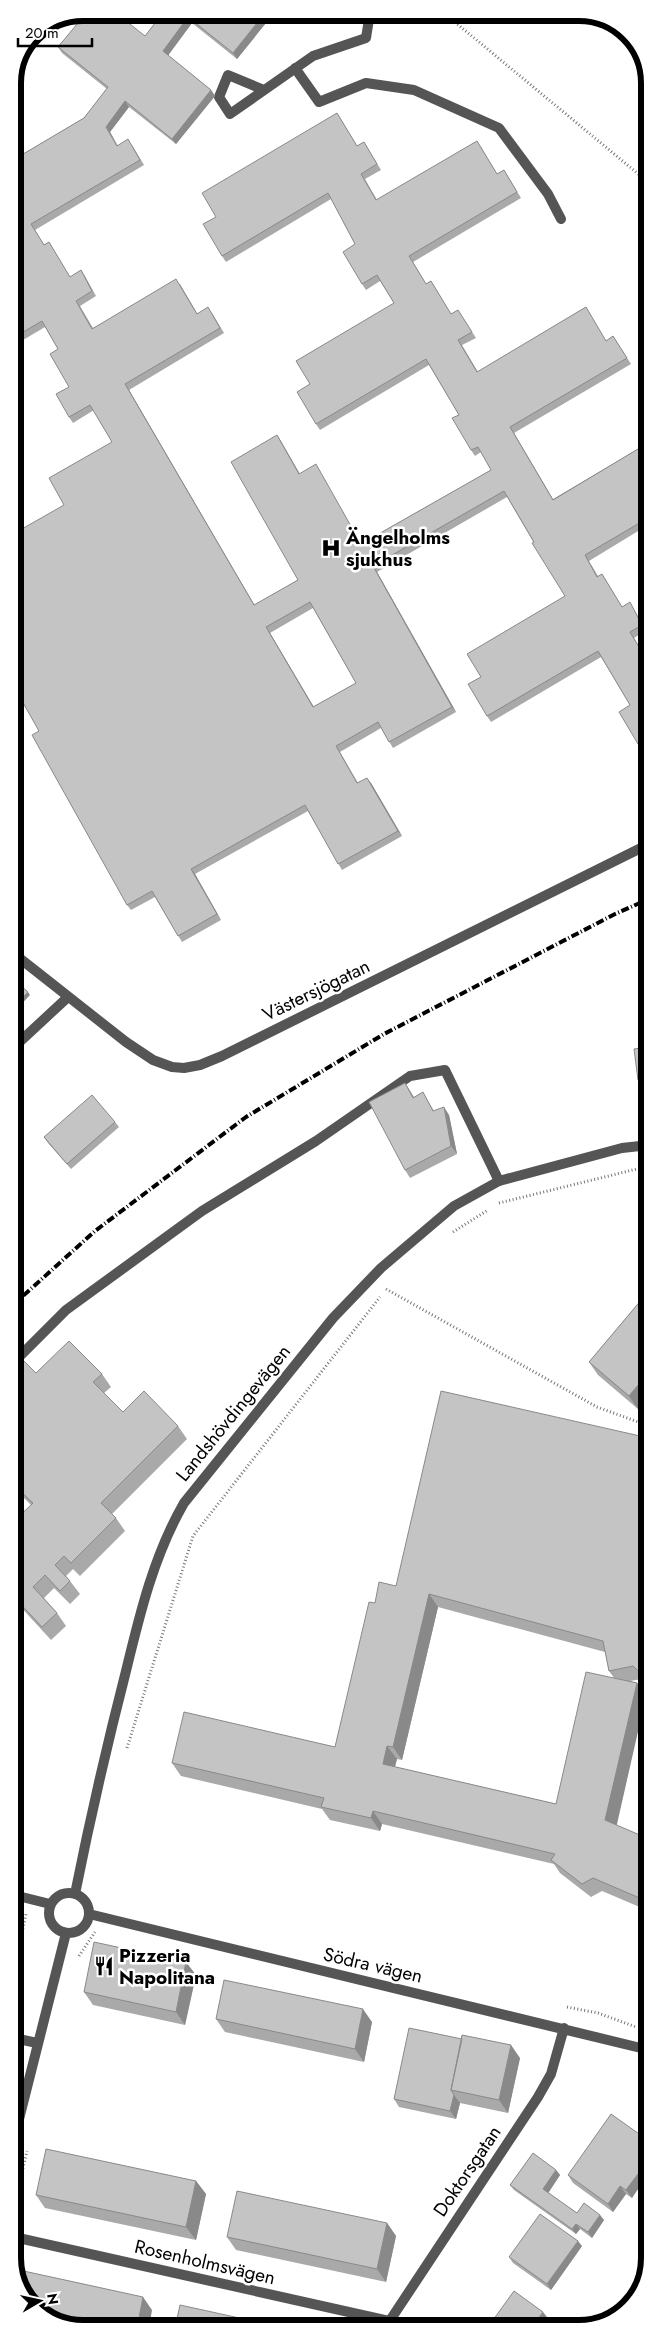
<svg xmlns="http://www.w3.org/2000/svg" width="662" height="2341" font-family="Jost,sans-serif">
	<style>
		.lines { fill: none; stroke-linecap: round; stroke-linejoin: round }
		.path { stroke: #777; stroke-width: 3; stroke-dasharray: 1 2.5; stroke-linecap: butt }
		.service { stroke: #555; stroke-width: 10 }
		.minor { stroke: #555; stroke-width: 10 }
		.tertiary { stroke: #555; stroke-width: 10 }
		.rail { stroke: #000; stroke-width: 4; stroke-dasharray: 8 2.5 1 2.5; stroke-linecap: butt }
		.wall { fill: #a9a9a9; fill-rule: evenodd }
		.shaded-wall { fill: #898989 }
		.building { fill: #c4c4c4; stroke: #898989; fill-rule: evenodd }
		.labels { text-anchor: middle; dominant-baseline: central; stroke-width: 5; stroke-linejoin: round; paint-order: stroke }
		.poi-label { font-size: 19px; font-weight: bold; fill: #000; stroke: #fff; text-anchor: start }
		.street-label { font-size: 19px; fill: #000; stroke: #fff }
		.rim { fill: none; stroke: #000; stroke-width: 6 }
	</style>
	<rect width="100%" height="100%" fill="#fff"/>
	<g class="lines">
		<path class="path" d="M444 13 648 182
			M499 1203 649 1166
			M453 1232 488 1210
			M386 1289 597 1407 649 1426
			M127 1748 193 1536 380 1297
			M79 1956 95 1932
			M14 1970 26 1914
			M567 2007 598 2013 636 2027
			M14 2206 27 2151"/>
		<path class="service" d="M295 68 319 102 366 83 414 90 499 128 548 194 561 219
			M264 90 228 75 219 97 230 114 313 56 366 38 370 13
			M13 1363 66 1310 202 1211 316 1141 410 1076 445 1070 499 1181"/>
		<path class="minor" d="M13 953 126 1042 153 1060 172 1067 184 1068 200 1065 222 1056 649 844
			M13 1048 68 997
			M14 1895 50 1904
			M89 1914 649 2050
			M14 2038 37 2043
			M14 2237 389 2321
			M385 2328 538 2097 551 2074 564 2028"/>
		<path class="tertiary" d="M49 1913a20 20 0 1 1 40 0a20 20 0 1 1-40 0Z
			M75 1894C90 1819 107 1745 126 1671 140 1613 154 1555 184 1503L333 1318 381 1268 454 1206 499 1181 622 1148 649 1145
			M14 2139 66 1933"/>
		<path class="rail" d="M13 1305 95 1231 246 1117 384 1034 615 914 649 899"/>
	</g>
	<path class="wall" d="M163 13H274L237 59 192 23 168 55 211 90 215 96 176 144 129 107 110 132 117 145H132L144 165 35 230 44 245 49 242 70 277 81 270 85 276 96 296 80 306 93 328 180 284 197 313H212L224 333 129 390 254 605 298 580 277 435 300 474 319 470 361 544 491 470 481 452 475 456 471 450 459 415 429 365 320 430 316 424 310 384 394 303 380 281 366 290 362 284 355 244 331 199 226 262 222 256 216 217 337 113 357 146 364 142 381 170 365 179 377 200 481 147 497 174 504 170 521 198 413 262 426 284 431 281 451 314 458 310 476 338 462 345 478 372 586 307 606 341 613 336 631 364 514 433 553 499 648 443V525L589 561 598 576 602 574 622 607 633 608 646 630 634 638 648 662 649 745 642 749 638 744 630 705 601 657 491 722 487 716 481 677 565 596 507 497 377 572 456 712 393 748 381 728 340 752 358 783H371L402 836 342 870 308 811 195 874 221 920 182 942 155 897 131 910 127 905 39 731 64 505 112 442 94 410 73 423 69 417V387L58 349 45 327 13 346V160L84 118 107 89 62 53 58 47 145 36ZM313 608 356 683 314 707 270 633Z
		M649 1047V1084L642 1085 638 1080Z
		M405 1083 414 1097 423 1092 428 1101 434 1111 449 1115 457 1154 410 1178 405 1170Z
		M115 1122 119 1127 71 1169 48 1143 44 1137Z
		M649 1274V1396L638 1409 598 1375 589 1362 646 1294 640 1285Z
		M13 1370 36 1373 102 1374 111 1387 104 1393 123 1412 178 1426 187 1439 112 1514 116 1518 125 1531 80 1576 73 1569 66 1576 70 1581 80 1594 70 1604 54 1588 44 1598 57 1613 66 1626 51 1640 18 1604 13 1603V1522L31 1505 13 1487Z
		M649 1438V1685L642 1679 630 1681 637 1683 646 1696 616 1825 649 1839V1911L602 1891 591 1897 560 1873 554 1864 382 1824 380 1831 330 1820 322 1809 181 1776 172 1763 335 1747 375 1603 396 1586ZM438 1607 605 1652 609 1671 614 1678 556 1804 395 1767 397 1759 402 1760Z
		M196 1975 185 2025 93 2005 84 1992Z
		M216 2019 372 2022 364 2062 225 2032Z
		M520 2058 508 2113 460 2103 456 2119 399 2107 394 2099Z
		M649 2141V2161L632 2198 626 2194 613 2212 573 2183 568 2175Z
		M556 2170 560 2175 548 2193 577 2213 604 2220 592 2238 580 2229 576 2234 514 2190 510 2185Z
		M196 2181 206 2194 196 2240 45 2208 36 2195Z
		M387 2223 396 2236 386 2282 236 2250 227 2237Z
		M582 2246 551 2290 513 2263 509 2257Z"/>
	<path class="shaded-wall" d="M265 13H274L237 59 233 53Z
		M188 17 192 23 167 57 163 51Z
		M211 90 215 96 176 144 172 139Z
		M125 101 129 107 110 132 121 151 106 127Z
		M125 384 129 390 258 611 254 605Z
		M510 427 514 433 556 505 553 500Z
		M277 435 281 441 303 480 299 474Z
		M373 566 377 572 456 712 452 707Z
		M266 627 270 633 317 713 313 707Z
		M367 778 371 783 402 836 398 831Z
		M191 869 195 874 221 920 217 914Z
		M28 992 30 995 16 1010 14 1007Z
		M405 1083 410 1091 418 1106 413 1098Z
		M444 1107 449 1115 457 1154 451 1146Z
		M649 1372V1396L638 1409 629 1396Z
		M429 1594 438 1607 402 1760 393 1747Z
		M637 1683 646 1696 615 1833 605 1820Z
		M387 1746 397 1759 392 1777 383 1764Z
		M373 1811 382 1824 380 1831 371 1818Z
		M186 1962 196 1975 185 2025 176 2012Z
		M363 2009 372 2022 364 2062 355 2049Z
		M511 2045 520 2058 508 2113 499 2100Z
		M454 2095 460 2103 456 2119 450 2111Z
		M649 2145V2161L648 2163 649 2166V2173L632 2198 626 2190 641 2157Z
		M556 2170 560 2175 547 2195 543 2189Z
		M196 2181 206 2194 196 2240 186 2227Z
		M620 2186 626 2194 613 2212 608 2204Z
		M600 2215 604 2220 592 2238 588 2232Z
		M387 2223 396 2236 386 2282 377 2269Z
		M576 2224 580 2229 576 2234 572 2229Z
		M578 2241 582 2246 551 2290 547 2284Z
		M143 2297 152 2310 149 2328H137Z
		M543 2312 547 2317 540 2327H532Z"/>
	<path class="building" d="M87 12 116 13 145 36 163 13H265L233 53 188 17 163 51 211 90 172 139 125 101 106 127 117 146 128 139 140 160 31 224 44 245 49 242 70 277 81 270 92 291 76 301 92 329 176 279 197 314 208 307 220 328 125 384 254 605 298 580 231 462 277 435 299 474 316 464 361 544 491 470 478 447 471 450 452 418 459 415 426 359 316 424 297 392 310 384 296 361 394 303 377 275 362 284 343 252 355 244 328 193 222 256 203 224 216 217 202 193 337 113 357 146 364 142 377 164 361 174 376 200 477 141 497 174 504 170 517 192 409 256 426 284 431 281 451 314 458 310 472 332 458 340 477 372 586 307 606 341 613 336 627 358 510 427 553 500 648 443V518L585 555 597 577 602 574 622 607 630 602 642 625 630 632 648 662 649 737 638 744 619 712 630 705 598 651 487 716 468 684 481 677 467 654 565 596 532 543 534 542 504 491 373 566 452 707 389 742 378 722 336 746 357 783 367 778 398 831 338 864 305 805 191 869 217 914 178 936 152 891 127 905 32 735 39 731 13 685V534L64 505 49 478 112 442 90 405 69 417 56 394 69 387 50 354 58 349 42 321 13 338V160L84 118 108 87 58 47ZM310 602 356 683 313 707 266 627Z
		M13 979 28 992 14 1007 13 1006Z
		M649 1047V1078L638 1080 634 1049Z
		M405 1083 413 1098 423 1092 433 1111 444 1107 451 1146 405 1170 369 1102Z
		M92 1095 115 1122 67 1164 44 1137Z
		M649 1274V1372L629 1396 589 1362 648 1292 640 1285Z
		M69 1341 102 1374 93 1382 123 1412 144 1391 178 1426 101 1503 116 1518 71 1563 64 1556 55 1565 70 1581 60 1591 45 1575 33 1587 57 1613 42 1627 13 1596V1522L33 1503 13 1484V1370L23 1360 36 1373Z
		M441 1391 649 1438V1681L633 1666 609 1671 603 1641 429 1594 393 1747 387 1746 383 1764 556 1804 586 1672 637 1683 605 1820 649 1839V1902L593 1878 582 1884 551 1860 555 1854 373 1811 371 1818 321 1807 324 1798 172 1763 184 1712 335 1747 369 1602 375 1603 379 1582 396 1586Z
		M94 1942 186 1962 176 2012 84 1992Z
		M224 1980 363 2009 355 2049 216 2019Z
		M409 2028 462 2039 451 2090 454 2095 450 2111 394 2099Z
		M462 2035 511 2045 499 2100 451 2090Z
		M611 2114 649 2141V2145L641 2157 647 2162 626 2190 620 2186 608 2204 568 2175Z
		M46 2149 196 2181 186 2227 36 2195Z
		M533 2153 556 2170 543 2189 577 2213 584 2203 600 2215 588 2232 576 2224 572 2229 510 2185Z
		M237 2191 387 2223 377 2269 227 2237Z
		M540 2214 578 2241 547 2284 509 2257Z
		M19 2270 143 2297 137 2328H78L37 2311 17 2278Z
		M514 2291 543 2312 532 2327H488Z
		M180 2305 285 2328H175Z"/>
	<defs>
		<symbol id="hospital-bare" viewBox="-9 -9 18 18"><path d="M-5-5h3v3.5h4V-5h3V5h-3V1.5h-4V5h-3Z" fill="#000" stroke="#fff" stroke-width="2.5" paint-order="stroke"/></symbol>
		<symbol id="restaurant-bare" viewBox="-9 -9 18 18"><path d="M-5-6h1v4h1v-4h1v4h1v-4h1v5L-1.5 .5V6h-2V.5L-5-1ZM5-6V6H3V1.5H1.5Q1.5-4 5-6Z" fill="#000" stroke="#fff" stroke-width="2.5" paint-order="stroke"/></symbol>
	</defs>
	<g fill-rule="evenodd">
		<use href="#hospital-bare" x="317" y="534" width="28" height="28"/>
		<use href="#restaurant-bare" x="90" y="1952" width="28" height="28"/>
	</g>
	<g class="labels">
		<g class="poi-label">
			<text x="346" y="537">Ängelholms<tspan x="346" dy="22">sjukhus</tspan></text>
			<text x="119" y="1955">Pizzeria<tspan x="119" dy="22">Napolitana</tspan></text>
		</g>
		<g class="street-label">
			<text transform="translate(316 990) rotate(-26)">Västersjögatan</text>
			<text transform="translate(233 1413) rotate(-51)">Landshövdingevägen</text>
			<text transform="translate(373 1965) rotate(13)">Södra vägen</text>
			<text transform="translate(467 2171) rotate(-56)">Doktorsgatan</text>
			<text transform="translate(205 2262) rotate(13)">Rosenholmsvägen</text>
		</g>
	</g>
	<path d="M0 0H662V2341H0ZM83 21H579A62 62 0 0 1 641 83V2258A62 62 0 0 1 579 2320H83A62 62 0 0 1 21 2258V83A62 62 0 0 1 83 21Z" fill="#fff" fill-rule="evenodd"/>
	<path class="rim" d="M83 21H579A62 62 0 0 1 641 83V2258A62 62 0 0 1 579 2320H83A62 62 0 0 1 21 2258V83A62 62 0 0 1 83 21Z"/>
	<g transform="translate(40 2301) rotate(81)" stroke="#ffffff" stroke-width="4" paint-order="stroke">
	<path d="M0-4L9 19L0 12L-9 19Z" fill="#000000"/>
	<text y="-8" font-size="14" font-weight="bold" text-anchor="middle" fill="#000000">N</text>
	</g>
	<path d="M18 38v8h74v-8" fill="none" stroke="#000000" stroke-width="2.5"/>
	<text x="25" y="38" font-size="15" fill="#000000" stroke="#ffffff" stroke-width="4" paint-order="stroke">20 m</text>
</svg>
